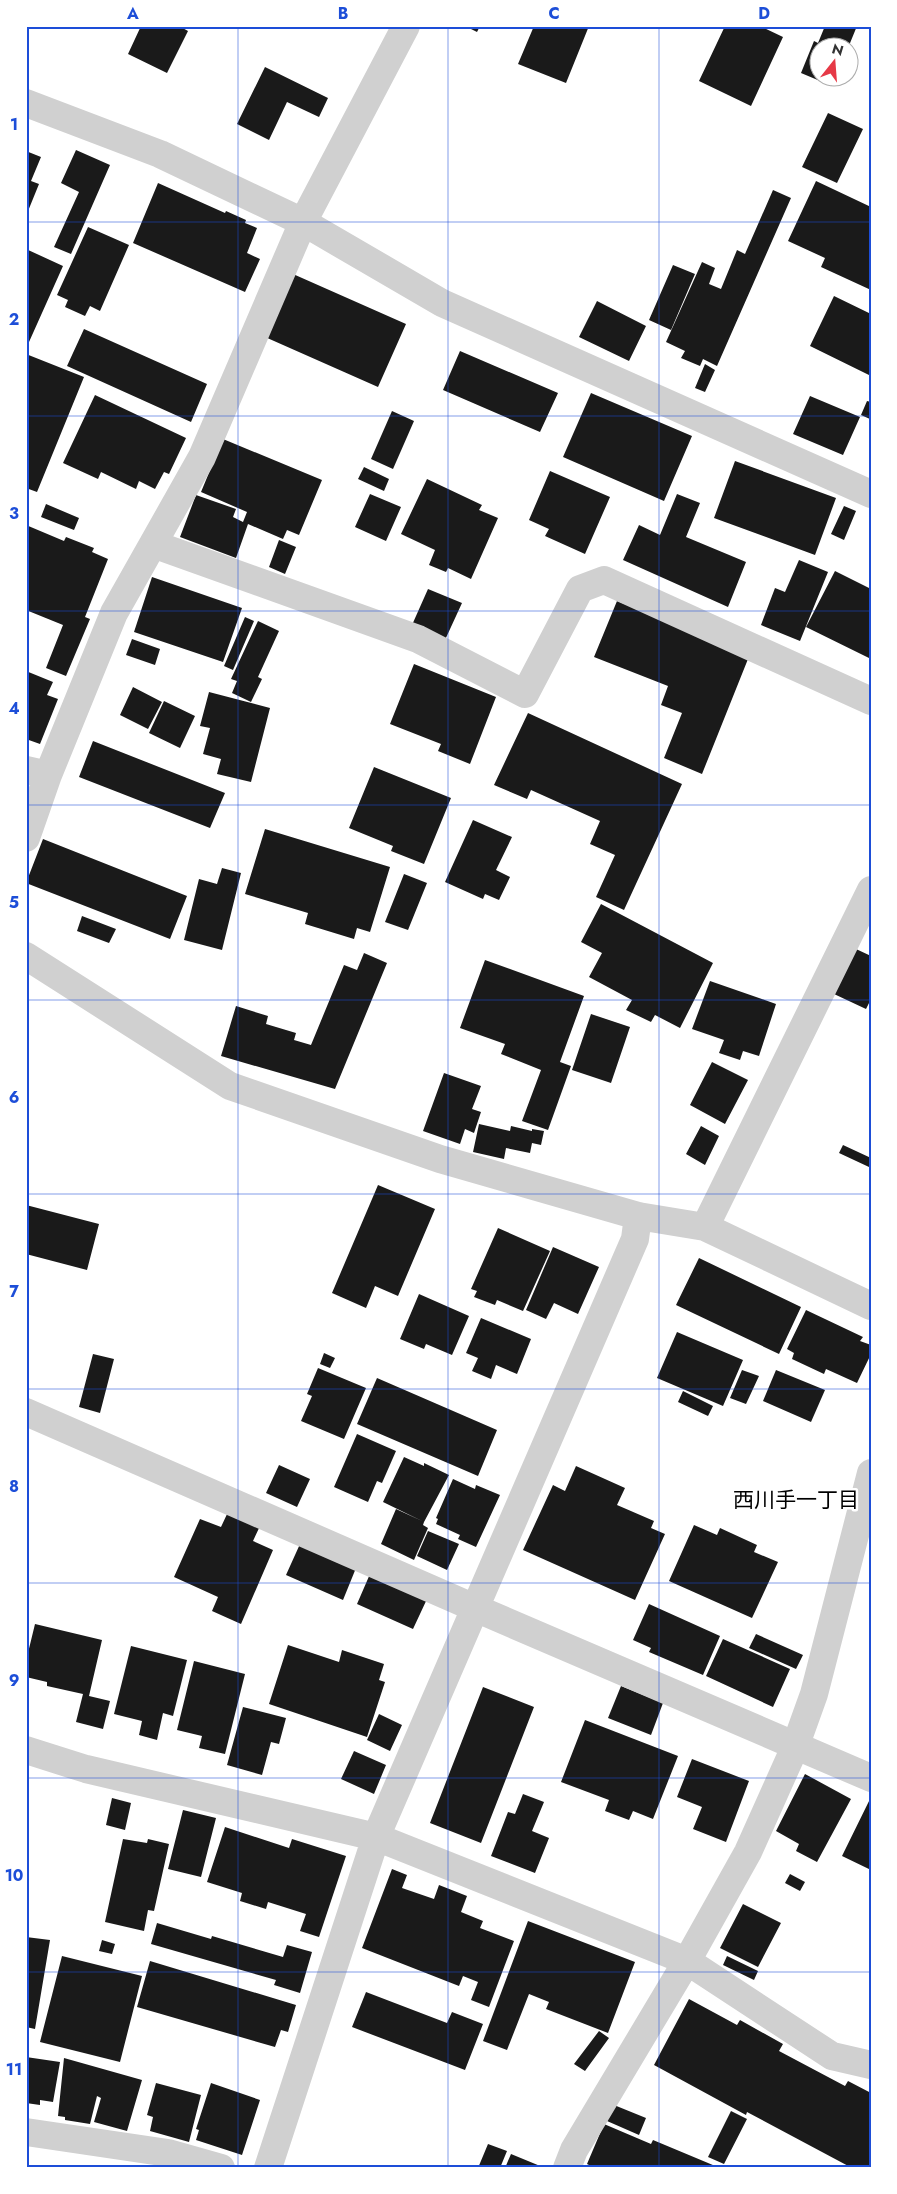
<svg xmlns="http://www.w3.org/2000/svg" width="897" height="2194" font-family="Jost,'Noto Sans JP',sans-serif">
	<style>
		.building { fill: #1a1a1a }
		.lines { fill: none; stroke-linecap: round; stroke-linejoin: round }
		.street { stroke: #d0d0d0; stroke-width: 28 }
		.grid { fill: none; stroke: #1d4ed8; stroke-width: 1; stroke-opacity: 0.55 }
		.labels { text-anchor: middle; dominant-baseline: central; stroke-width: 5; stroke-linejoin: round; paint-order: stroke }
		.neighbourhood-label { font-size: 21px; fill: #000; stroke: #fff }
		.neatline { fill: none; stroke: #1d4ed8; stroke-width: 2 }
		.grid-label { font-size: 16px; text-anchor: middle; font-weight: bold; fill: #1d4ed8 }
	</style>
	<rect width="100%" height="100%" fill="#fff"/>
	<path class="building" d="M141 26H179L188 31 167 73 128 54Z
		M465 26H480L477 32Z
		M534 26H589L566 83 518 64Z
		M725 26H760L783 37 751 106 699 81Z
		M825 26H857L848 48H820V78H835L832 86 801 73 814 41 818 43Z
		M265 67 328 98 319 117 287 102 269 140 237 124Z
		M828 113 863 129 837 183 802 167Z
		M76 150 110 165 71 254 54 247 79 192 61 183Z
		M26 151 41 157 31 181 39 184 26 216Z
		M816 181 871 207V290L821 267 825 258 788 241Z
		M158 183 225 213 226 211 246 220 245 223 257 228 247 253 260 259 245 292 133 243Z
		M773 190 791 198 717 366 703 359 700 366 681 358 685 351 666 342 702 262 715 268 709 284 721 289 737 250 745 254Z
		M88 227 129 245 100 311 90 306 85 316 65 307 68 300 57 295Z
		M26 249 63 266 29 342 26 340Z
		M673 265 695 274 671 330 649 320Z
		M293 274 406 324 378 387 265 337Z
		M834 296 871 314V376L810 346Z
		M597 301 646 326 629 361 579 337Z
		M84 329 207 384 191 422 67 366Z
		M460 351 558 393 540 432 443 390Z
		M26 354 84 377 37 492 26 488V411L28 406H26Z
		M705 364 715 370 705 392 695 388Z
		M591 393 692 436 664 501 563 457Z
		M95 395 186 438 169 474 164 472 155 489 139 481 136 489 101 472 98 479 63 463Z
		M810 396 860 417 843 455 793 434Z
		M867 401 871 402 870 419 861 415Z
		M392 411 414 421 393 469 371 459Z
		M223 439 322 480 299 535 287 530 283 539 248 524 236 558 180 537 196 495 236 509 233 517 243 522 247 512 201 492Z
		M735 461 836 498 815 555 714 518Z
		M364 467 389 479 384 491 358 479Z
		M550 471 610 497 585 554 545 536 549 529 529 520Z
		M427 479 482 505 479 510 498 518 471 579 448 568 446 572 429 565 435 550 401 534Z
		M370 494 401 507 386 541 355 527Z
		M677 494 700 503 686 537 746 562 728 607 623 560 639 525 660 535Z
		M46 504 79 518 74 530 41 517Z
		M844 506 856 511 844 540 831 534Z
		M26 525 64 541 66 537 94 548 92 552 108 559 85 617 90 619 66 676 46 668 63 625 26 610Z
		M279 540 296 547 285 574 269 567Z
		M799 560 828 572 800 641 761 625 775 588 785 592Z
		M835 571 871 589V659L806 627Z
		M152 577 242 608 223 662 134 632Z
		M428 589 462 603 445 640 412 625Z
		M617 601 750 654 702 774 664 758 682 713 661 705 668 686 594 657Z
		M245 617 254 621 233 670 224 666Z
		M258 621 279 631 258 677 262 679 251 702 232 693 237 681 231 679Z
		M132 639 160 649 155 665 126 655Z
		M414 664 496 697 470 764 438 751 441 744 390 724Z
		M26 671 53 682 47 695 58 699 40 744 26 739Z
		M133 687 162 702 148 729 120 715Z
		M209 692 270 708 251 782 217 774 221 759 203 754 210 728 200 726Z
		M164 701 195 716 180 748 149 733Z
		M528 713 682 784 624 910 596 897 615 855 590 844 600 821 531 790 527 799 494 785Z
		M93 741 225 793 210 828 79 777Z
		M374 767 451 798 424 864 391 851 393 846 349 828Z
		M473 820 512 837 496 870 510 877 499 900 485 894 483 899 445 882Z
		M265 829 390 867 370 932 357 928 354 939 305 924 308 913 245 894Z
		M43 839 187 896 170 939 26 883Z
		M222 868 241 873 222 950 184 940 199 879 217 884Z
		M404 874 427 883 408 930 385 922Z
		M601 904 713 963 680 1028 655 1015 651 1022 626 1010 632 1000 589 977 602 953 581 942Z
		M82 916 116 929 109 943 77 931Z
		M856 949 871 956V999L866 1009 834 994Z
		M364 953 387 963 335 1089 221 1056 236 1006 268 1016 266 1024 296 1033 294 1040 311 1045 344 965 357 970Z
		M485 960 584 996 560 1062 571 1066 548 1130 522 1121 541 1070 501 1054 505 1044 460 1028Z
		M710 981 776 1004 759 1056 743 1051 740 1060 719 1053 724 1040 692 1029Z
		M591 1014 630 1027 611 1083 572 1070Z
		M712 1062 748 1080 725 1124 690 1105Z
		M444 1073 481 1086 472 1109 481 1112 474 1133 465 1129 460 1144 423 1131Z
		M479 1124 510 1131 511 1126 532 1131V1129L544 1131 541 1145 532 1143 530 1153 506 1148 504 1159 473 1152Z
		M701 1126 719 1136 705 1165 686 1154Z
		M843 1145 871 1158 869 1167 839 1153Z
		M378 1185 435 1209 398 1296 375 1286 366 1308 332 1293Z
		M26 1205 99 1224 87 1270 26 1254Z
		M498 1228 550 1251 523 1311 497 1300 495 1305 474 1297 477 1291 471 1289Z
		M553 1247 599 1267 578 1314 554 1303 546 1319 526 1310Z
		M699 1258 801 1307 779 1354 676 1305Z
		M419 1294 469 1316 452 1355 426 1344 424 1349 400 1339Z
		M806 1310 863 1337 860 1341 871 1345V1354L857 1383 826 1369 824 1374 792 1359 794 1353 787 1349Z
		M481 1318 531 1339 517 1374 496 1365 491 1379 472 1371 478 1358 466 1353Z
		M677 1332 743 1360 723 1406 657 1378Z
		M324 1353 335 1358 330 1368 320 1364Z
		M93 1354 114 1359 100 1413 79 1407Z
		M318 1368 366 1388 344 1439 301 1421 312 1396 307 1394Z
		M742 1370 759 1376 746 1404 730 1398Z
		M776 1370 825 1390 811 1422 763 1401Z
		M377 1378 497 1430 478 1476 357 1424Z
		M683 1391 713 1406 708 1416 678 1402Z
		M357 1434 396 1451 382 1483 377 1481 368 1502 334 1487Z
		M404 1457 424 1466V1463L449 1475 424 1522 423 1525 428 1528 414 1560 381 1544 396 1509 422 1521 383 1502Z
		M279 1465 310 1479 297 1507 266 1493Z
		M576 1466 625 1488 617 1505 654 1521 651 1528 665 1534 635 1600 523 1550 553 1485 565 1491Z
		M453 1479 475 1489 476 1485 500 1495 476 1547 458 1539 460 1535 436 1524 438 1519 436 1518Z
		M228 1512 260 1526 253 1541 273 1550 241 1624 212 1611 218 1597 174 1577 200 1519 221 1527Z
		M694 1525 717 1535 720 1528 757 1545 754 1552 778 1562 752 1618 669 1581Z
		M428 1531 459 1544 447 1570 417 1556Z
		M300 1544 356 1568 343 1600 286 1575Z
		M370 1574 427 1599 413 1629 357 1604Z
		M649 1604 720 1636 703 1675 649 1652 651 1648 633 1640Z
		M35 1624 102 1640 89 1696 110 1701 103 1729 76 1722 83 1694 47 1686V1682L26 1677V1661Z
		M756 1634 803 1655 796 1669 749 1648Z
		M723 1639 790 1669 773 1707 706 1676Z
		M288 1645 339 1662 342 1650 384 1664 379 1680 385 1682 367 1737 269 1704Z
		M131 1646 187 1660 173 1716 163 1713 157 1740 139 1735 142 1721 114 1714Z
		M194 1661 245 1674 225 1754 199 1748 202 1736 177 1730Z
		M621 1686 663 1703 651 1735 608 1718Z
		M483 1687 534 1707 481 1843 430 1823Z
		M243 1707 286 1718 279 1744 271 1742 262 1775 227 1765Z
		M379 1714 402 1725 390 1751 367 1740Z
		M585 1720 678 1756 653 1819 633 1811 629 1820 605 1811 609 1800 561 1782Z
		M354 1751 386 1765 374 1794 341 1779Z
		M692 1759 749 1781 726 1842 693 1829 702 1807 677 1797Z
		M805 1774 851 1799 817 1862 796 1851 799 1844 776 1831Z
		M523 1794 544 1802 532 1831 549 1838 535 1873 491 1856 508 1812 515 1814Z
		M871 1797V1870L842 1856Z
		M112 1798 131 1803 125 1830 106 1825Z
		M183 1810 216 1818 201 1877 168 1869Z
		M225 1827 289 1848 292 1839 346 1856 319 1937 300 1931 306 1914 268 1902 266 1909 240 1901 242 1893 207 1882Z
		M123 1839 147 1843 148 1839 169 1844 154 1911 148 1910 144 1931 105 1922Z
		M392 1869 407 1875 402 1888 434 1899 439 1885 467 1896 461 1912 483 1921 480 1928 514 1941 489 2007 471 2000 478 1982 463 1976 459 1986 362 1948Z
		M790 1874 805 1882 800 1891 785 1883Z
		M743 1904 781 1923 758 1967 720 1948Z
		M528 1921 635 1962 608 2033 546 2009 549 2002 529 1994 507 2050 483 2041Z
		M157 1923 211 1939 212 1936 283 1957 287 1945 312 1952 300 1993 274 1985 276 1980 151 1944Z
		M26 1937 50 1940 35 2029 26 2027Z
		M102 1940 115 1944 112 1954 99 1951Z
		M62 1956 142 1976 120 2062 40 2042Z
		M727 1956 758 1971 754 1980 723 1965Z
		M150 1961 296 2005 288 2032 281 2030 275 2047 137 2007Z
		M366 1992 447 2023 452 2012 483 2024 465 2070 352 2027Z
		M689 1999 737 2025 740 2020 783 2044 779 2051 845 2086 848 2081 871 2093V2168H852L747 2112 746 2115 654 2065Z
		M599 2031 609 2038 585 2071 574 2064Z
		M26 2057 60 2062 53 2102 40 2100V2105L26 2103Z
		M64 2058 142 2080 127 2131 94 2122 101 2098 97 2096 90 2124 65 2120V2117L58 2116Z
		M156 2083 201 2095 189 2142 150 2131 153 2117 147 2115Z
		M211 2083 260 2100 242 2155 196 2140 199 2130 196 2129Z
		M614 2105 646 2118 639 2135 607 2121Z
		M731 2111 747 2119 724 2164 708 2157Z
		M604 2124 651 2144 653 2140 720 2168H595L587 2164Z
		M488 2144 507 2151 500 2168H478Z
		M511 2154 545 2168H505Z"/>
	<g class="lines">
		<path class="street" d="M26 103 160 154 303 222 442 303 871 494
			M153 544 418 639 525 694 580 589 604 580 871 701
			M26 770 48 775
			M26 838 48 775 114 613 202 457 303 222 406 26
			M26 956 230 1086 440 1159 638 1216 705 1227 871 1306
			M705 1227 871 890
			M26 1412 475 1608 871 1778
			M26 1750 86 1769 376 1837 687 1961 832 2056 871 2065
			M26 2132 168 2153 221 2168
			M268 2168 376 1837 635 1239 638 1216
			M567 2168 574 2150 687 1961 748 1852 795 1747 814 1694 871 1473"/>
	</g>
	<path class="grid" d="M238 26V2168M448 26V2168M659 26V2168M26 222H871M26 416H871M26 611H871M26 805H871M26 1000H871M26 1194H871M26 1389H871M26 1583H871M26 1778H871M26 1972H871"/>
	<g class="labels">
		<g class="neighbourhood-label">
			<text x="796" y="1500">西川手一丁目</text>
		</g>
	</g>
	<rect width="897" height="2194" fill="none" stroke="#ffffff" stroke-width="55"/>
	<g transform="translate(834 62) rotate(17)"><circle r="24" fill="#ffffff" stroke="#adadad"/>
	<path d="M0-4L9 19L0 12L-9 19Z" fill="#e63946"/>
	<text y="-8" font-size="14" font-weight="bold" text-anchor="middle" fill="#333333">N</text>
	</g>
	<rect x="28" y="28" width="842" height="2138" class="neatline"/>
	<g class="grid-label">
		<text x="133" y="19">A</text>
		<text x="343" y="19">B</text>
		<text x="554" y="19">C</text>
		<text x="764" y="19">D</text>
		<text x="14" y="130">1</text>
		<text x="14" y="325">2</text>
		<text x="14" y="519">3</text>
		<text x="14" y="714">4</text>
		<text x="14" y="908">5</text>
		<text x="14" y="1103">6</text>
		<text x="14" y="1297">7</text>
		<text x="14" y="1492">8</text>
		<text x="14" y="1686">9</text>
		<text x="14" y="1881">10</text>
		<text x="14" y="2075">11</text>
	</g>
</svg>
